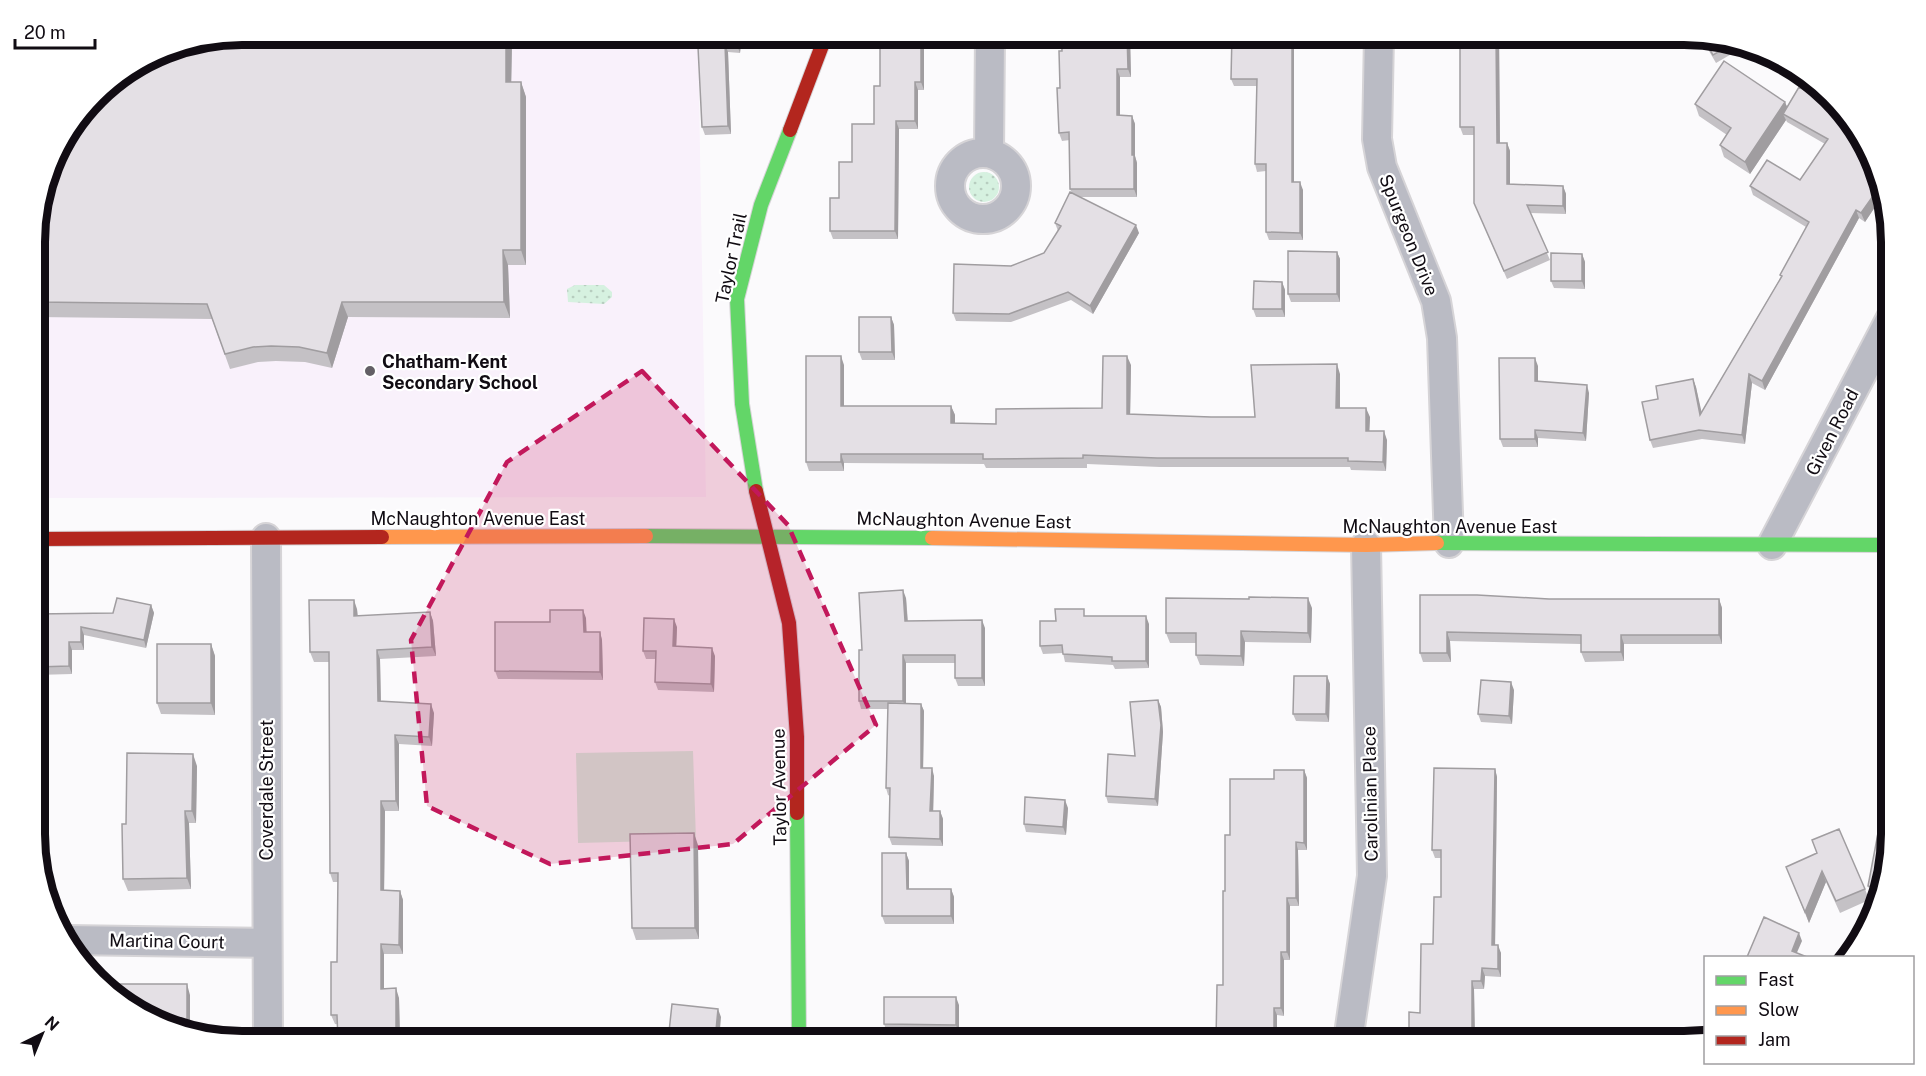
<svg xmlns="http://www.w3.org/2000/svg" width="1926" height="1076" font-family="'Public Sans',sans-serif">
	<style>
		.built { fill: #f9f1fb }
		.grass { fill: url(#grass-dots) }
		.green { fill: #d6f1e0 }
		.lines { fill: none; stroke-linecap: round; stroke-linejoin: round }
		.street-casing { stroke: #d6d4d7; stroke-width: 32 }
		.fast-casing { stroke: #d6d4d7; stroke-width: 16 }
		.slow-casing { stroke: #d6d4d7; stroke-width: 16 }
		.jam-casing { stroke: #d6d4d7; stroke-width: 16 }
		.street { stroke: #babbc4; stroke-width: 28 }
		.fast { stroke: #63d668; stroke-width: 14 }
		.slow { stroke: #ff974d; stroke-width: 14 }
		.jam { stroke: #b3261e; stroke-width: 14 }
		.wall { fill: #c4c1c5 }
		.shaded-wall { fill: #a09da0 }
		.building { fill: #e4e0e5; stroke: #a09da0; stroke-width: 1.5 }
		.marked { fill: #c2185b; fill-opacity: 0.2; stroke: #c2185b; stroke-width: 4.5; stroke-dasharray: 12 8; stroke-linejoin: round }
		.poi-dot { fill: #635f65; stroke: #fff; stroke-width: 2 }
		.labels { text-anchor: middle; dominant-baseline: central; stroke-width: 4.5; stroke-linejoin: round; paint-order: stroke }
		.street-label { font-size: 18px; fill: #110c13; stroke: #fff }
		.poi-label { font-size: 18px; font-weight: bold; fill: #110c13; stroke: #fff; text-anchor: start }
		.rim { fill: none; stroke: #110c13; stroke-width: 8 }
	</style>
	<defs>
		<pattern id="grass-dots" width="8" height="8" patternUnits="userSpaceOnUse" patternTransform="scale(1.5)"><rect width="8" height="8" fill="#d6f1e0"/><path d="M2 2h.1M6 6h.1" fill="none" stroke="#b7cdbf" stroke-width="1.8" stroke-linecap="round"/></pattern>
	</defs>
	<rect width="100%" height="100%" fill="#fbfafc"/>
	<path class="built" d="M242 35H698L706 497 36 498V215Z"/>
	<path class="grass" d="M969 187a15 15 0 1 1 30 0a15 15 0 1 1-30 0Z
		M575 285H604L612 292V297L604 304 568 302 567 289Z"/>
	<path class="green" d="M693 751 696 840 578 843 576 753Z"/>
	<g class="lines">
		<defs>
			<path id="street" d="M1379 35 1377 139 1382 167 1436 301 1442 338 1449 543
				M989 153 990 35
				M950 186a33 33 0 1 1 66 0a33 33 0 1 1-66 0Z
				M266 538 268 1041
				M1772 545 1891 318
				M66 940 267 943
				M1348 1041 1372 876 1366 545"/>
			<path id="fast" d="M756 491 742 404 737 299 761 205 790 130
				M646 536 932 538
				M1437 543 1891 545
				M797 813 799 1041"/>
			<path id="slow" d="M382 537 646 536
				M932 538 1366 545 1437 543"/>
			<path id="jam" d="M790 130 826 35
				M756 491 789 623 797 737V813
				M36 539 382 537"/>
		</defs>
		<use href="#street" class="street-casing"/>
		<use href="#fast" class="fast-casing"/>
		<use href="#slow" class="slow-casing"/>
		<use href="#jam" class="jam-casing"/>
		<use href="#street" class="street"/>
		<use href="#fast" class="fast"/>
		<use href="#slow" class="slow"/>
		<use href="#jam" class="jam"/>
	</g>
	<path class="wall" d="M699 34H742L740 53 728 52 731 134 705 135 702 127Z
		M893 34H924V90H918V129H899L898 239H833L830 231 839 198 852 162 874 124 880 86 893 43Z
		M1062 34H1135V37H1130L1131 77H1120V115L1132 116 1135 124V156L1137 163V197H1079L1139 233 1093 314 1071 300 1011 322 956 321 953 313 1011 266 1044 253 1058 231 1055 223 1072 193 1070 189V140L1062 141 1059 133Z
		M1232 34H1294V182L1303 190V240H1269L1266 232V171L1257 172 1255 164 1257 86H1234L1231 79Z
		M1499 34 1500 143H1507L1510 151V184L1563 186 1566 194V214L1530 213 1550 260 1507 279 1474 203V135H1463L1460 127Z
		M1702 39 1740 49 1716 63Z
		M512 42 511 82H521L526 97V265H508L510 318 348 317 332 368 305 362 276 361 258 362 230 369 212 319 36 317V215Z
		M1785 102 1787 107 1857 127 1881 198 1865 222 1859 218 1765 390 1752 383 1745 444 1702 439 1653 448 1650 440 1658 399 1693 379 1696 387 1701 413 1781 277 1780 275 1806 227 1753 195 1750 186 1800 180 1825 144 1787 122 1786 120 1750 174 1724 157 1720 145 1727 135 1699 116 1695 104Z
		M1337 252 1340 259V302H1291L1288 294Z
		M1582 254 1585 262V289L1554 288 1551 281Z
		M1282 282 1285 290V317H1256L1253 309Z
		M891 317 894 325 895 360H862L859 352Z
		M844 365V406H951L955 415V423L996 424 1102 408 1131 365 1130 414 1211 417H1255L1340 374V408L1370 417 1369 431 1387 440 1386 471 1351 470 1350 467H1160L1087 464V468H986L984 464 844 463V471H809L806 462Z
		M1538 366V382L1589 393 1586 441 1538 438V447H1503L1500 439Z
		M1420 595 1549 599H1719L1722 608V644H1624V661L1585 662 1581 652V644L1450 641 1451 662H1423L1420 653Z
		M906 598 908 621 985 628V686H958L955 678V663H906V703L921 704 924 711 923 768 934 776 933 811H940L943 819V846L892 845 889 837 890 796 888 795 886 788 888 709H861L859 701 862 650Z
		M151 605 154 613 146 648 84 635V650H72V674L36 675V614L113 613Z
		M1312 608 1311 643 1245 642 1244 666 1200 665 1196 655V643H1170L1166 633Z
		M357 609 358 616 430 612 433 621 436 656 380 659 381 701 434 713 432 746 399 744V811H385L384 890 400 891 403 900V954H384V989L399 998 400 1035 335 1024 331 1015 337 962 338 882H333L330 873 329 662H314L310 652Z
		M1086 616 1149 624V668L1115 669 1113 665 1065 662 1063 653 1043 654 1040 646 1056 621Z
		M586 618V632H600L602 640 603 680 498 679 495 671 550 622Z
		M677 627 676 646 715 656 714 692 658 690 655 682 656 659H646L643 651Z
		M211 644 215 656V715L161 714 157 703Z
		M1891 647V700H1888L1883 688Z
		M1327 676 1330 684 1329 722 1296 721 1293 714Z
		M1514 690 1512 724 1481 722 1478 714Z
		M1158 700 1161 707 1163 732 1158 806 1108 803 1106 796 1135 756Z
		M197 766 196 823H189L191 889 128 891 123 879 126 824Z
		M1495 769 1497 777 1495 945 1501 953V977L1485 976 1484 989H1474L1475 1041H1409L1420 1013 1441 897V858H1435L1432 850Z
		M1304 770 1307 778V850H1298L1299 906H1290V960H1284V1016L1277 1015V1041H1216L1223 985 1225 891 1274 779Z
		M1068 808 1066 835 1026 832 1024 824Z
		M1812 840 1865 889 1869 900 1840 913 1826 882 1809 923 1786 867 1817 853Z
		M698 845 699 939 636 940 632 928Z
		M1891 847 1876 896H1872L1868 886Z
		M906 853 909 861V889H951L954 897V924H885L882 916Z
		M959 1005V1033L887 1032 884 1024Z"/>
	<path class="shaded-wall" d="M506 34H509L512 42 511 97 506 82Z
		M738 34H742L740 53 737 45Z
		M921 34H924V90L921 82Z
		M1127 34H1129L1130 37 1131 77 1128 69Z
		M1292 34H1294V190L1292 182Z
		M1496 34H1499L1500 151 1497 143Z
		M725 44 728 52 731 134 728 126Z
		M1117 69 1120 77V123L1117 115Z
		M521 82 526 97V265L521 250Z
		M915 82 918 90V129L915 121Z
		M1785 102 1790 114H1783L1786 120 1750 174 1745 162Z
		M1132 116 1135 124V156L1137 163V197L1134 189 1132 155Z
		M896 121 899 129 898 239 895 231Z
		M1507 143 1510 151V192L1507 184Z
		M1300 182 1303 190V240L1300 233Z
		M1563 186 1566 194V214L1563 206Z
		M1878 189 1881 198 1865 222 1861 213Z
		M1856 210 1859 218 1765 390 1762 381Z
		M1136 225 1139 233 1093 314 1090 306Z
		M503 250 508 265 510 318 504 302Z
		M1337 252 1340 259V302L1337 294Z
		M1582 254 1585 262V289L1582 281Z
		M1282 282 1285 290V317L1282 309Z
		M342 302 348 317 332 368 327 353Z
		M891 317 894 325 895 360 892 352Z
		M841 356 844 365V415L841 406Z
		M1127 356 1131 365 1130 423 1127 414Z
		M1535 358 1538 366V389L1535 381Z
		M1337 364 1340 374V417L1336 408Z
		M1749 374 1752 383 1745 444 1742 435Z
		M1693 379 1696 387 1704 423 1700 415Z
		M1587 385 1589 393 1586 441 1583 433Z
		M951 406 955 415V433L951 423Z
		M1366 408 1370 417 1369 440 1366 431Z
		M1535 430 1538 438V447L1535 439Z
		M1384 431 1387 440 1386 471 1383 462Z
		M841 454 844 463V471L841 462Z
		M903 590 906 598 908 629 905 621Z
		M1308 598 1312 608 1311 643 1308 633Z
		M1719 599 1722 608V644L1719 635Z
		M354 600 357 609 358 626 354 616Z
		M151 605 154 613 146 648 144 640Z
		M583 610 586 618 587 640 584 632Z
		M430 612 433 621 436 656 432 647Z
		M1146 616 1149 624V668L1146 661Z
		M674 619 677 627 676 654 673 646Z
		M982 620 985 628V686L982 678Z
		M81 627 84 635V650L81 642Z
		M1241 631 1245 642 1244 666 1241 656Z
		M600 632 602 640 603 680 600 672Z
		M1447 632 1450 641 1451 662 1447 653Z
		M1621 635 1624 644V661L1621 652Z
		M69 642 72 650V674L69 666Z
		M211 644 215 656V715L211 703Z
		M712 648 715 656 714 692 711 684Z
		M377 650 380 659 381 710 378 701Z
		M903 655 906 663V709L903 701Z
		M1327 676 1330 684 1329 722 1326 714Z
		M1511 682 1514 690 1512 724 1509 716Z
		M1158 700 1161 707 1163 732 1158 806 1155 799Z
		M431 704 434 713 432 746 429 737Z
		M921 704 924 711 923 775 921 768Z
		M395 735 399 744V811L396 801Z
		M193 754 197 766 196 823 192 811Z
		M932 768 934 776 933 819 930 811Z
		M1495 769 1497 777 1495 953 1492 945Z
		M1304 770 1307 778V850L1304 843Z
		M1065 800 1068 808 1066 835 1063 827Z
		M381 801 385 811 384 900 381 890Z
		M185 811 189 823 191 889 187 878Z
		M940 811 943 819V846L940 839Z
		M694 833 698 845 699 939 695 928Z
		M1296 842 1298 850 1299 906 1296 898Z
		M906 853 909 861V897L907 889Z
		M1822 871 1826 882 1809 923 1805 912Z
		M951 889 954 897V924L951 916Z
		M400 891 403 900V954L399 945Z
		M1287 898 1290 906V960L1287 952Z
		M1799 933 1802 941 1795 957 1792 951Z
		M381 944 384 954V998L381 989Z
		M1498 945 1501 953V977L1498 969Z
		M1281 952 1284 960V1016L1281 1008Z
		M1482 968 1485 976 1484 989 1481 981Z
		M1472 981 1474 989 1475 1041H1473L1472 1038Z
		M187 984 190 995V1028L187 1027Z
		M396 988 399 998 400 1041 396 1035Z
		M956 997 959 1005V1033L956 1025Z
		M1274 1008 1277 1015V1041H1274Z
		M718 1009 721 1017 719 1041H715Z"/>
	<path class="building" d="M242 34H506V82H521V250H503L504 302H342L327 353 299 347 271 346 253 347 225 354 207 304 36 302V215L56 150 105 86 163 50Z
		M699 34H738L737 45 725 44 728 126 702 127 698 47Z
		M893 34H921V82H915V121H896L895 231H830V198H839V162H852V124H874V86H880V43H893Z
		M1062 34H1127L1128 69H1117V115L1132 116V155H1134V189H1070L1069 132 1059 133 1057 88H1060L1059 51H1062Z
		M1232 34H1292V182H1300V233L1266 232V164H1255L1257 79H1231Z
		M1460 34H1496L1497 143H1507V184L1563 186V206L1527 205 1548 252 1504 271 1474 203V127H1460Z
		M1704 40 1729 46 1713 55Z
		M1724 61 1785 102 1745 162 1720 145 1731 128 1695 104Z
		M1799 87 1819 98 1821 94 1857 127 1878 189 1861 213 1856 210 1762 381 1749 374 1742 435 1699 430 1650 440 1642 402 1658 399 1656 386 1693 379 1700 415 1782 276 1780 275 1809 222 1750 186 1767 160 1800 180 1828 139 1783 114Z
		M1070 192 1136 225 1090 306 1068 292 1009 314 953 313 954 264 1011 266 1044 253 1061 226 1055 223Z
		M1288 251 1337 252V294H1288Z
		M1551 253 1582 254V281H1551Z
		M1254 281 1282 282V309H1253Z
		M859 317H891L892 352H859Z
		M806 356H841V406H951V423L996 424V409L1102 408 1103 356H1127V414L1211 417H1255L1251 365 1337 364 1336 408H1366V431H1384L1383 462 1348 461V458H1157L1083 455V458L983 459V454H841V462H806Z
		M1499 358H1535V381L1587 385 1583 433 1535 430V439H1500Z
		M903 590 905 621 982 620V678H955V655H903V701H859V650H862L859 593Z
		M1420 595H1477L1549 599H1719V635H1621V652H1581V635L1447 632V653H1420Z
		M1249 597 1308 598V633L1241 631V656L1196 655V633H1166V598L1249 599Z
		M117 598 151 605 144 640 81 627V642H69V666L36 667V614L113 613Z
		M309 600H354V616L430 612 432 647 377 650 378 701 431 704 429 737 395 735 396 801H381V890L400 891 399 945 381 944V989L396 988V1035H402V1041H338L337 1015H331V962H337L338 873H330L329 652H310Z
		M1055 609H1084V616H1146V661H1112V657L1063 654 1062 645 1040 646V621H1056Z
		M550 610H583L584 632H600V672L495 671V622H550Z
		M644 618 674 619 673 646 712 648 711 684 655 682 656 651H643Z
		M157 644H211V703H157Z
		M1891 647V690L1883 688Z
		M1294 676H1327L1326 714H1293Z
		M1481 680 1511 682 1509 716 1478 714Z
		M1158 700 1161 725 1155 799 1106 796 1108 754 1135 756 1130 702Z
		M888 703 921 704V768H932L930 811H940V839L889 837 890 788H886Z
		M127 753 193 754 192 811H185L187 878 123 879 122 824H126Z
		M1434 768 1495 769 1492 945H1498V969L1482 968 1481 981H1472V1038H1467V1041H1409V1012L1420 1013 1421 944H1433L1434 897H1441V850H1432Z
		M1274 770H1304V843L1296 842V898H1287V952H1281V1008H1274V1041H1216L1217 985H1223V891H1225V835H1230V779H1274Z
		M1025 797 1065 800 1063 827 1024 824Z
		M1839 829 1865 889 1836 901 1822 871 1805 912 1786 867 1817 853 1812 840Z
		M694 833 695 928H632L630 834Z
		M1878 833 1891 835V847L1879 888 1868 886Z
		M882 853H906L907 889H951V916H882Z
		M1764 917 1799 933 1792 951 1807 957H1747Z
		M107 984H187V1027L139 1014Z
		M884 997H956V1025L884 1024Z
		M672 1004 718 1009 715 1041H668Z
		M950 1036H975V1041H950Z
		M616 1040 635 1041H616Z"/>
	<path class="marked" d="M642 371 788 525 876 725 733 844 550 864 427 806 411 640 507 462Z"/>
	<circle class="poi-dot" cx="370" cy="371" r="6"/>
	<g class="labels">
		<g class="street-label">
			<text transform="translate(1409 235) rotate(68)">Spurgeon Drive</text>
			<text transform="translate(731 258) rotate(-78)">Taylor Trail</text>
			<text transform="translate(1832 432) rotate(-63)">Given Road</text>
			<text x="478" y="518">McNaughton Avenue East</text>
			<text transform="translate(964 520) rotate(1)">McNaughton Avenue East</text>
			<text x="1450" y="526">McNaughton Avenue East</text>
			<text transform="translate(779 787) rotate(-91)">Taylor Avenue</text>
			<text transform="translate(266 790) rotate(-90)">Coverdale Street</text>
			<text transform="translate(1370 794) rotate(-91)">Carolinian Place</text>
			<text transform="translate(167 941) rotate(1)">Martina Court</text>
		</g>
		<g class="poi-label">
			<text x="382" y="361">Chatham-Kent<tspan x="382" dy="21">Secondary School</tspan></text>
		</g>
	</g>
	<path d="M0 0H1926V1076H0ZM242 45H1684A197 197 0 0 1 1881 242V834A197 197 0 0 1 1684 1031H242A197 197 0 0 1 45 834V242A197 197 0 0 1 242 45Z" fill="#fff" fill-rule="evenodd"/>
	<path class="rim" d="M242 45H1684A197 197 0 0 1 1881 242V834A197 197 0 0 1 1684 1031H242A197 197 0 0 1 45 834V242A197 197 0 0 1 242 45Z"/>
	<rect x="1704" y="956" width="210" height="108" fill="#ffffff" stroke="#a09ea1" stroke-width="1.5"/>
	<rect x="1716" y="976" width="30" height="9" fill="#63d668" stroke="#a09ea1" stroke-width="1.5"/>
	<text x="1758" y="986" font-size="18" fill="#110c13">Fast</text>
	<rect x="1716" y="1006" width="30" height="9" fill="#ff974d" stroke="#a09ea1" stroke-width="1.5"/>
	<text x="1758" y="1016" font-size="18" fill="#110c13">Slow</text>
	<rect x="1716" y="1036" width="30" height="9" fill="#b3261e" stroke="#a09ea1" stroke-width="1.5"/>
	<text x="1758" y="1046" font-size="18" fill="#110c13">Jam</text>
	<g transform="translate(42 1034) rotate(43)" stroke="#ffffff" stroke-width="4.5" paint-order="stroke">
	<path d="M0-4.5L10 22L0 15L-10 22Z" fill="#110c13"/>
	<text y="-9" font-size="16" font-weight="bold" text-anchor="middle" fill="#110c13">N</text>
	</g>
	<path d="M15 39v9h80v-9" fill="none" stroke="#110c13" stroke-width="3"/>
	<text x="24" y="39" font-size="18" fill="#110c13" stroke="#ffffff" stroke-width="4.5" paint-order="stroke">20 m</text>
</svg>
